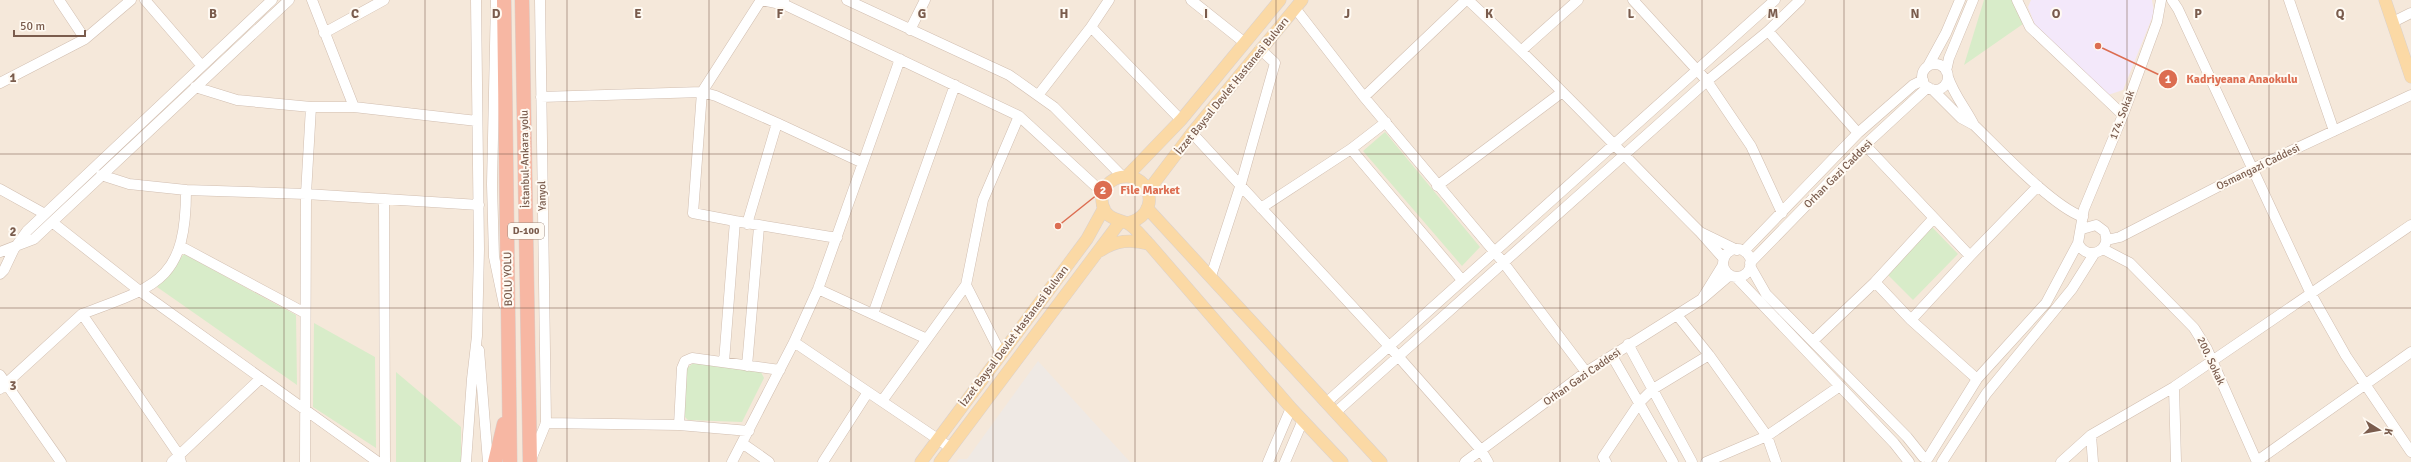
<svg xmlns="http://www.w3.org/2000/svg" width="2411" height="462" font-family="Signika,sans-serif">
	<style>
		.residential { fill: #f5e8da }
		.industrial { fill: #efe9e4 }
		.education { fill: #f3e8fa }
		.green { fill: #d8ecc9 }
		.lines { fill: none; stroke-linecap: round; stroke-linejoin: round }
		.minor-casing { stroke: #d1beb0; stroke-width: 11 }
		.major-casing { stroke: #dad1cd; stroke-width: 13 }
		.highway-casing { stroke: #dad1cd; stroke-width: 15 }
		.minor { stroke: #fff; stroke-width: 10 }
		.major { stroke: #fbd9a5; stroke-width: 12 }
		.highway { stroke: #f7b7a3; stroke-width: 14 }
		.grid { fill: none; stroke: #7a5c4d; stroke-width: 1; stroke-opacity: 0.55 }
		.labels { text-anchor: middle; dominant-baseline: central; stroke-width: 4; stroke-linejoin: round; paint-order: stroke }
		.shield { fill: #fffaf3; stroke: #a28b7f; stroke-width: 1 }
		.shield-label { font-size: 10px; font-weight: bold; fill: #7a5c4d }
		.street-label { font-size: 11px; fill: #7a5c4d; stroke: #fffaf3 }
		.grid-label { font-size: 13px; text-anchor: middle; font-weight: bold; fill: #7a5c4d; stroke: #fffaf3; stroke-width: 4; stroke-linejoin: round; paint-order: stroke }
		.leader { fill: none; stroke: #dc6d51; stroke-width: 1.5 }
		.callout-dot { fill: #dc6d51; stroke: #fffaf3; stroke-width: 1.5 }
		.mark-label { font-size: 12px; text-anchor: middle; font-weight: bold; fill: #fff }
		.callout-label { font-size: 12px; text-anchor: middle; font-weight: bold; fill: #dc6d51; stroke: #fffaf3; stroke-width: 4; stroke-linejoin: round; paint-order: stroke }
	</style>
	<rect width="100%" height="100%" fill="#fdf6ec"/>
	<path class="residential" d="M0 0H2411V462H0Z"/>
	<path class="industrial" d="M1038 361 1130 462H957L959 459H967Z"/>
	<path class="education" d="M2031 0H2152L2154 13 2123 90 2105 96 2035 25 2028 7Z"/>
	<path class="green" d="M1984 0H2012L2023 24 1964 65Z
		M1385 132 1480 247 1462 266 1363 151Z
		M1932 227 1958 254 1913 300 1887 274Z
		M184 254 296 315 297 385 157 287Z
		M314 323 375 357 376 448 313 407Z
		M695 362 761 372 764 378 742 422 688 420 683 415 687 368Z
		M396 372 461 427V462H396Z"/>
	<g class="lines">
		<defs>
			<path id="minor" d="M145 0 202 66
				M312 0 354 107
				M496 0 492 184 494 257 504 305
				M847 0 1009 75 1054 107 1122 176
				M1109 0 1091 27 1181 120
				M1191 0 1245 43
				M1468 0C1548 74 1623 155 1700 232
				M1633 0 1707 81 1751 146 1782 213
				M2017 0 2030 27 2123 115
				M2172 0 2178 9 2311 294 2346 356 2411 452
				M2289 0 2334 131
				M779 2 1019 116 1103 193
				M1295 8 1364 97 1503 262 1586 372
				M2393 22 2411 13
				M910 30 925 0
				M1768 31 1858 133
				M324 33 384 0
				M85 39 131 0
				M1522 50 1578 0
				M1922 77a13 13 0 1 1 26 0a13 13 0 1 1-26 0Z
				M1928 66 1946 33 1960 0
				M1946 71 1949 58 1973 0
				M0 83 85 39 59 0
				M195 87 237 100 311 107H354L477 121
				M1932 89 1961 118 1974 125C1966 109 1954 95 1948 77
				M1039 94 1091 27
				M541 97 702 92 693 213 735 221
				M1364 97 1466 0
				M777 123 716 96 702 92 761 0 776 3 784 0
				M1974 125C2000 150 2052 206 2083 217
				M1192 133 1389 346 1481 450 1488 462
				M1865 145 1970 256 2038 186
				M1351 149 1462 280
				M101 175 129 184 186 190
				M1437 186 1561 93
				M0 189 45 214
				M384 200 385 462
				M1261 208 1351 149 1386 122
				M52 222 141 292 378 462
				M747 224 777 123 863 163
				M2082 229 2096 225 2104 231C2114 250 2087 263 2078 243L2084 209 2123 115 2157 22 2161 0
				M2107 240 2120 237 2252 169 2411 95
				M180 246 305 313
				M2103 249 2130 263 2194 328 2207 349 2257 462
				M1723 263a14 14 0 1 1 28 0a14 14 0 1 1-28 0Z
				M1744 251 1858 133 1913 85 1923 80
				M0 252 34 239 289 0
				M1970 256 1911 320 1977 379
				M1724 259 1700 232 1737 250
				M1750 263 1865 145 1928 87
				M1723 265 1702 299 1730 275
				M1750 266 1766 294 1907 437 1923 457
				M0 274 4 270 14 249 27 231 272 0
				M1211 276 1240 187 1275 63 1260 49
				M1736 277 1894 443 1909 462
				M1875 282 1911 320
				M818 289 927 339
				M873 314 955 85
				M1677 315 1709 355 1767 436 1776 462
				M1813 341 1875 282 1933 219
				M794 342 951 448
				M1628 344 1692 462
				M479 350 488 462
				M1001 354 966 285 983 200 1019 116
				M1612 356 1673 462
				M724 362 735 221 837 238
				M747 366 759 227
				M0 375 61 462
				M2174 387 2176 462
				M0 389 82 314
				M882 401 966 285
				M1327 402 1775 0
				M1336 412 1707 81 1768 31 1800 0
				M546 423 679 425 749 431
				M679 425 682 368 685 361 692 358 780 370
				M2091 435 2093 462
				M742 443 769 462
				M532 457 546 423 540 0
				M1928 458 1977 379 2046 303 2078 243
				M2257 461 2411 352
				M172 462 261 378
				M181 462 179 455 82 314C158 286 186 280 186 190L306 194 479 205
				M305 462 306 194 311 107
				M466 462 472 379 477 336 479 249 476 0
				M732 462 794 342 818 289 900 59
				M823 462 868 392
				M1268 462 1291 408
				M1285 462 1303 420
				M1465 462 1586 372 1702 299
				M1606 462 1603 457 1640 402 1653 389 1709 355
				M1706 462 1767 436 1840 386
				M1942 462 1986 394 2072 289 2094 254
				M2061 462 2091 435 2174 387 2411 225"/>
			<path id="major" d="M2385 0 2411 77
				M1127 176 1181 120 1280 0
				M1148 191 1192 133 1302 0
				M1147 208 1381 462
				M1127 223C1142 220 1153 208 1148 192 1139 167 1101 174 1102 201 1103 217 1115 219 1127 223 1134 226 1143 238 1149 244L1291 408 1342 462
				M1100 251C1116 240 1131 239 1149 244
				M921 462 1087 239 1104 208
				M940 462 1120 222"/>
			<path id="highway" d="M504 0 510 462
				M522 0 530 462
				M495 462 504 424"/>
		</defs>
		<use href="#minor" class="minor-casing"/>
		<use href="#major" class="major-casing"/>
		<use href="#highway" class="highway-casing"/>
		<use href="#minor" class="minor"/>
		<use href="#major" class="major"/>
		<use href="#highway" class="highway"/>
	</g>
	<path class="grid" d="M142 0V462M284 0V462M425 0V462M567 0V462M709 0V462M851 0V462M993 0V462M1135 0V462M1276 0V462M1418 0V462M1560 0V462M1702 0V462M1844 0V462M1986 0V462M2127 0V462M2269 0V462M0 154H2411M0 308H2411"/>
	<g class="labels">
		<rect class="shield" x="508" y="223" width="36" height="16" rx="3"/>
		<g class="shield-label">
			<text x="526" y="231">D-100</text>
		</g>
		<g class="street-label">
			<text transform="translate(1232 86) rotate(-51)">İzzet Baysal Devlet Hastanesi Bulvarı</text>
			<text transform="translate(2122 115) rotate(-69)">174. Sokak</text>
			<text transform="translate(525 159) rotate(-91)">İstanbul-Ankara yolu</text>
			<text transform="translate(2258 167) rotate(-26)">Osmangazi Caddesi</text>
			<text transform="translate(1838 174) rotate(-45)">Orhan Gazi Caddesi</text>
			<text transform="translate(542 196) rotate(-91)">Yanyol</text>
			<text transform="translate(508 279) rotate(-91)">BOLU YOLU</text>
			<text transform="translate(1014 336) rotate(-53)">İzzet Baysal Devlet Hastanesi Bulvarı</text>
			<text transform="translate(2211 361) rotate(65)">200. Sokak</text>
			<text transform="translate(1582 377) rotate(-35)">Orhan Gazi Caddesi</text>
		</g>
	</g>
	<g class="grid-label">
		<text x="213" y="18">B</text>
		<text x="355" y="18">C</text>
		<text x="496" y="18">D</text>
		<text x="638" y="18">E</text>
		<text x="780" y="18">F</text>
		<text x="922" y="18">G</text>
		<text x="1064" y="18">H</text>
		<text x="1206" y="18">I</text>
		<text x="1347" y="18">J</text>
		<text x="1489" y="18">K</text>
		<text x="1631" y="18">L</text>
		<text x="1773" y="18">M</text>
		<text x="1915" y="18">N</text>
		<text x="2056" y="18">O</text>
		<text x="2198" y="18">P</text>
		<text x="2340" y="18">Q</text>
		<text x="13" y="82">1</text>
		<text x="13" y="236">2</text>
		<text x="13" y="390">3</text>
	</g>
	<path class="leader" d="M2098 46L2168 79M1058 226L1103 190"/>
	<g class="callout-dot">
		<circle cx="2098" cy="46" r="4"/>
		<circle cx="1058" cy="226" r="4"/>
		<circle cx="2168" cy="79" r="10"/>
		<circle cx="1103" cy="190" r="10"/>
	</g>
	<g class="mark-label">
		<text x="2168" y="83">1</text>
		<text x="1103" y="194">2</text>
	</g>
	<g class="callout-label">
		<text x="2242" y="83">Kadriyeana Anaokulu</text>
		<text x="1150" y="194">File Market</text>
	</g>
	<g transform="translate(2379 430) rotate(101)" stroke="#fffaf3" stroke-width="3" paint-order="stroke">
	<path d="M0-3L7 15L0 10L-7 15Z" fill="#7a5c4d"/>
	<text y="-6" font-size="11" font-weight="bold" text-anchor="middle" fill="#7a5c4d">K</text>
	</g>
	<path d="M14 30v6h71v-6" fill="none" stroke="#7a5c4d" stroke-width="2"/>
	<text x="20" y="30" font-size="12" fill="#7a5c4d" stroke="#fffaf3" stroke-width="3" paint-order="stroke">50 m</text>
</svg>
